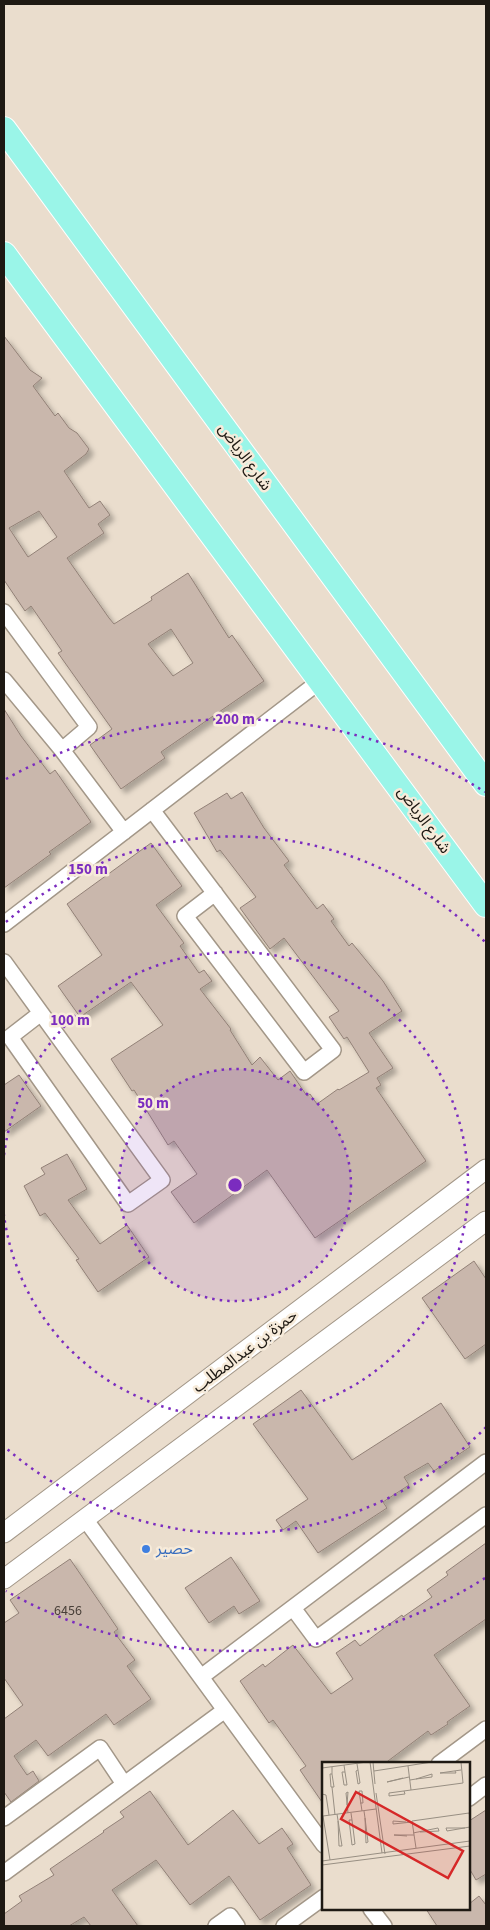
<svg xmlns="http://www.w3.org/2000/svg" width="490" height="1930" font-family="'Source Sans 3','Noto Sans Arabic',sans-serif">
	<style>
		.building { fill: #c9b7ac; stroke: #928177; fill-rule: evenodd; filter: url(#shadow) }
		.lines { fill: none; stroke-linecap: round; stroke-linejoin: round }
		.minor-casing { stroke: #a39788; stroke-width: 18 }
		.tertiary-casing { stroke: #a39788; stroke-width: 21 }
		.primary-casing { stroke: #fff; stroke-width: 26 }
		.minor { stroke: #fff; stroke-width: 15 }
		.tertiary { stroke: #fff; stroke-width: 19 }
		.primary { stroke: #9af5e8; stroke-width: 24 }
		.ring { fill: none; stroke: #7b2cbf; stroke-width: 2.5; stroke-dasharray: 2.5 5 }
		.shop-dot { fill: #3f7fe0; stroke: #f7ebda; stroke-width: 2 }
		.labels { text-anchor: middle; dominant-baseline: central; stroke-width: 5; stroke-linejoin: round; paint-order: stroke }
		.number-label { font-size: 14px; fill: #494039 }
		.street-label { font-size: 16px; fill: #1e1913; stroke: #f7ebda }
		.shop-label { font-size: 16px; fill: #366cbe; stroke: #f7ebda; text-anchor: start }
		.inset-road { fill: none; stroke: #988f83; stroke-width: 1 }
		.view { fill: #d62828; fill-opacity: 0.15; stroke: #d62828; stroke-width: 2.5 }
		.inset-edge { fill: none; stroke: #1e1913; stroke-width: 2.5 }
		.centre { fill: #7b2cbf; stroke: #f7ebda; stroke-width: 2.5 }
		.ring-label { font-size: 15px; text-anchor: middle; font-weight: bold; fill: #7b2cbf; stroke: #f7ebda; stroke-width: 5; stroke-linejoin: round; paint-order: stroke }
	</style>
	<defs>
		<filter id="shadow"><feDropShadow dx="4.5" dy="4.5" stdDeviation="2.5" flood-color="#0004"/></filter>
	</defs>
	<rect width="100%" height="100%" fill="#eaddcd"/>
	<path class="building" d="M4 336 30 370 42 378 33 386 55 416 58 413 69 428 77 433 89 449 86 454 64 471 89 508 100 501 110 515 98 524 104 533 67 558 109 618 114 624 152 600 151 597 188 573 229 638 232 635 264 681 161 752 165 758 121 789 90 745 112 729 58 653 62 651 31 606 25 611 4 580ZM39 511 57 537 28 557 9 528ZM171 629 193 663 173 676 148 644Z
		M4 709 21 736 50 774 55 770 91 822 49 852 51 854 4 888Z
		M242 792 264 828 289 861 284 865 317 909 323 904 334 919 331 921 349 946 352 943 383 981 402 1011 369 1033 393 1068 377 1078 381 1085 376 1088 426 1161 315 1238 267 1170 194 1223 171 1192 197 1174 174 1141 168 1145 134 1090 132 1091 111 1059 163 1025 131 982 80 1017 58 986 102 955 67 904 151 843 182 886 156 905 184 943 180 946 199 973 204 970 212 981 200 989 231 1029 230 1030 252 1065 260 1057 278 1080 290 1071 307 1096 310 1094 317 1104 338 1089 339 1090 369 1072 347 1037 344 1039 329 1017 339 1011 284 938 270 949 240 908 256 897 220 850 217 852 194 813 227 793 231 799Z
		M19 1075 41 1106 4 1132V1085Z
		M67 1154 87 1189 68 1200 100 1244 127 1225 149 1257 98 1292 76 1260 79 1259 45 1213 40 1216 24 1186 45 1174 41 1168Z
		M474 1261 486 1279V1344L465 1359 422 1298Z
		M301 1390 352 1460 441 1403 470 1447 434 1471 428 1463 404 1477 409 1485 383 1502 387 1508 318 1553 296 1521 283 1530 276 1520 308 1499 253 1424Z
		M486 1543V1619L434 1655 470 1706 447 1722 448 1724 431 1735 428 1731 384 1764H324V1805L300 1770 306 1766 273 1720 269 1723 240 1681 263 1664 265 1667 293 1645 331 1694 353 1679 336 1653 355 1640 360 1646 402 1615 403 1617 432 1597 427 1590 448 1575 446 1572Z
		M231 1557 260 1601 239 1614 234 1606 209 1623 185 1588Z
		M70 1559 118 1629 114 1632 135 1660 127 1666 151 1699 114 1725 106 1714 48 1756 36 1740 14 1756 27 1775 33 1771 39 1781 11 1802 4 1792V1719L23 1705 4 1678V1623L19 1613 10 1600Z
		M150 1791 188 1845 233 1810 259 1844 282 1828 293 1844 287 1848 311 1885 260 1920 229 1876 190 1905 156 1860 112 1890 138 1926H91L84 1917 69 1926H4V1914L22 1901 19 1896 54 1875 50 1869 104 1832 103 1831 124 1817 120 1812Z
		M486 1810V1874L476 1880 469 1868V1821Z
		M479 1896 486 1905V1926H437L426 1909H469V1904Z"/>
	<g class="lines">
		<defs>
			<path id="minor" d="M4 612 89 727 62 750
				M4 680 62 750 124 832
				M152 810 333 1050 304 1072 185 916 215 893
				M4 924 320 681
				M4 962 162 1180 128 1204 10 1037 41 1013
				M85 1519 324 1845
				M293 1608 316 1639 486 1515
				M201 1677 486 1462
				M439 1764 486 1729
				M469 1798 486 1785
				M4 1818 100 1748 124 1784
				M4 1873 225 1710
				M371 1909 384 1926
				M216 1926 230 1916 237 1926
				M284 1926 324 1897"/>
			<path id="tertiary" d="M4 1533 486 1169
				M4 1579 486 1221"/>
			<path id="primary" d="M4 129 486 784
				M4 254 486 905"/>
		</defs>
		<use href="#minor" class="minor-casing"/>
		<use href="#tertiary" class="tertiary-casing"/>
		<use href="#primary" class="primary-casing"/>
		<use href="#minor" class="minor"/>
		<use href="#tertiary" class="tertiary"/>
		<use href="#primary" class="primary"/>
	</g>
	<circle cx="235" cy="1185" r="116" fill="#7b2cbf" fill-opacity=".12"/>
	<g class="ring">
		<circle cx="235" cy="1185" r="116"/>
		<path d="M4 1155A233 233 0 1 1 4 1215"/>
		<path d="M486 1427A349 349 0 0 1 6 1448M6 922A349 349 0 0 1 486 943"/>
		<path d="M485 1578A466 466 0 0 1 6 1591M6 779A466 466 0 0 1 485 792"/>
	</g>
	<circle class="shop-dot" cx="146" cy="1549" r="5"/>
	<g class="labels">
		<g class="number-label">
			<text x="68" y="1611">6456</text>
		</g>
		<g class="street-label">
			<text transform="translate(245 457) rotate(54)">شارع الرياض</text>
			<text transform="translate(424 820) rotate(54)">شارع الرياض</text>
			<text transform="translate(245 1351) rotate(-37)">حمزة بن عبدالمطلب</text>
		</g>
		<g class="shop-label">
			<text x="156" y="1549">حصير</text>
		</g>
	</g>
	<g transform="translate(322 1762)">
		<rect width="148" height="148" fill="#eaddcd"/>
		<path class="inset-road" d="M48 0 60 91M51 0 53 22M35 2 36 8 38 21 36 22 34 9 36 8M22 3 23 10 25 23H22L20 10H23M86 4 89 28 141 21 139 0M10 5V12L12 25H9L8 12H10M0 6 45 0M52 9 110 0M133 9 134 11H118L139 8M81 16 65 20 87 15M88 18 94 17 110 15V12L94 17M10 25 13 53M82 29 83 32 67 34V31L89 28M54 31 63 92M0 32 4 33 7 53M38 41H41L40 29H37L40 49M25 43 26 30 24 31 26 51M42 49 43 56 46 80 44 81 43 56M29 51 30 58 33 82 30 83 27 58H30M15 52 20 84H17L16 59M84 60 71 59V62L90 60M143 66H124L125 69 148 65M91 71 116 66 117 69 98 70M85 74 72 73H92M94 86 90 59 147 51 148 55M8 98 1 54 54 47M0 99 148 79M0 103 148 84"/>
		<path class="view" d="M34 30 141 89 126 116 19 57Z"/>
		<rect width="148" height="148" class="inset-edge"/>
	</g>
	<circle cx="235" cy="1185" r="8" class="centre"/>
	<g class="ring-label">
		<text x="235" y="724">200 m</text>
		<text x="88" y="874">150 m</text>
		<text x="70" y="1025">100 m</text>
		<text x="153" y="1108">50 m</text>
	</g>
	<rect width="490" height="1930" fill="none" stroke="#1e1913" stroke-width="10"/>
</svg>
